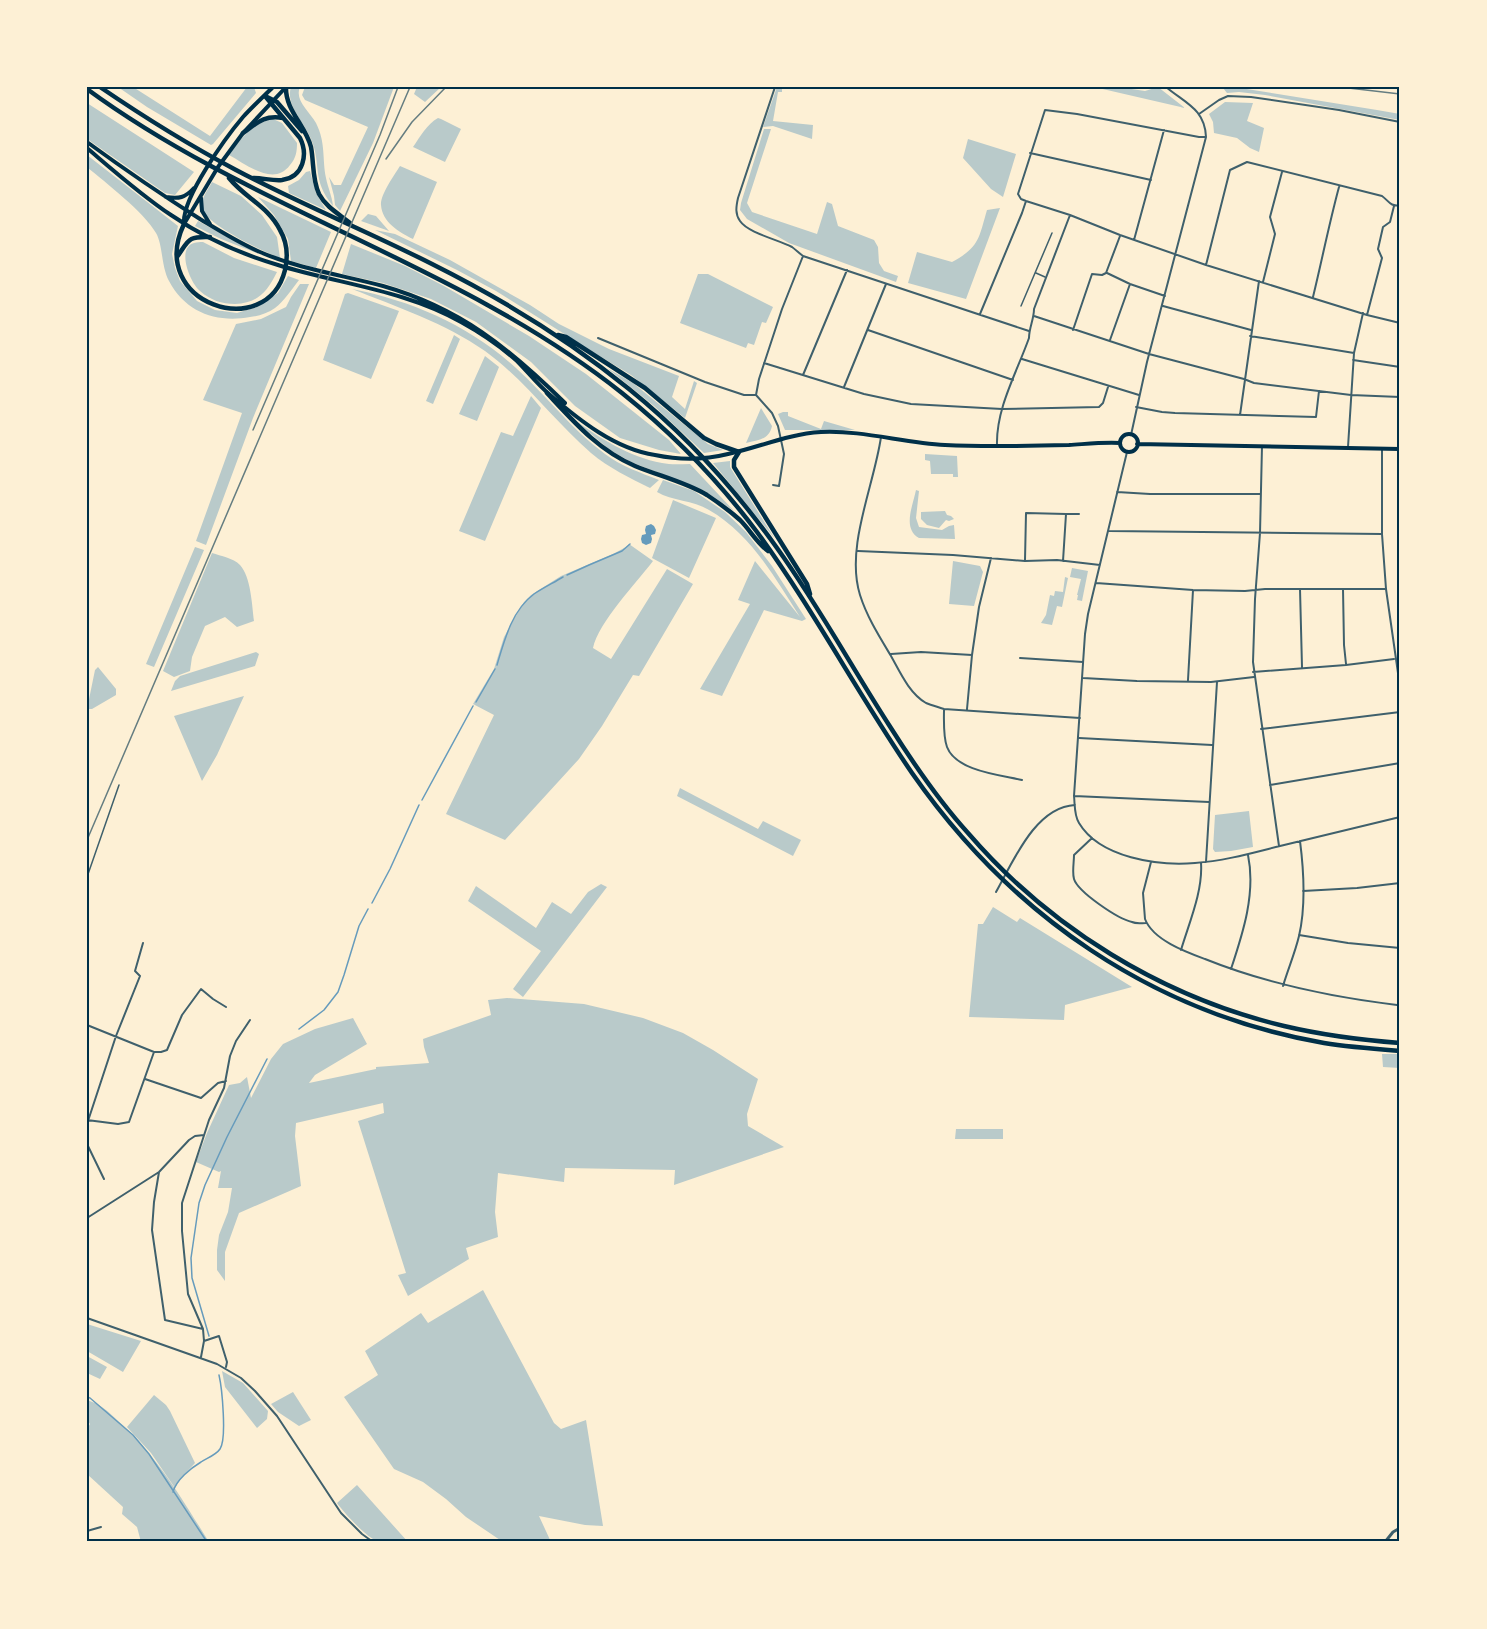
<svg xmlns="http://www.w3.org/2000/svg" width="1487" height="1629" font-family="Manrope,sans-serif">
	<style>
		.green { fill: #b9caca }
		.water { fill: #669bbc }
		.lines { fill: none; stroke-linecap: round; stroke-linejoin: round }
		.stream { stroke: #669bbc; stroke-width: 1.5 }
		.service { stroke: #3f606c; stroke-width: 1.5 }
		.minor { stroke: #3f606c; stroke-width: 2 }
		.tertiary { stroke: #3f606c; stroke-width: 3 }
		.secondary { stroke: #003049; stroke-width: 4 }
		.trunk { stroke: #003049; stroke-width: 4.5 }
		.rail { stroke: #657d81; stroke-width: 1.5 }
		.neatline { fill: none; stroke: #003049; stroke-width: 2 }
	</style>
	<rect width="100%" height="100%" fill="#fdf0d5"/>
	<path class="green" d="M118 87H133L210 136 247 87H254L256 93 213 144 211 145 147 107Z
		M291 87H300C294 100 310 112 316 123 326 143 322 158 326 178 328 188 332 196 333 206 311 179 322 165 311 139 305 123 285 105 291 87Z
		M305 87H394L373 143 340 211 335 205 334 196 329 177 334 185H341L368 127 305 100 302 95Z
		M417 87H441L425 102 414 94Z
		M777 87H782V92H778L773 121 813 125 812 139 773 126 763 127Z
		M1094 87H1118L1145 91 1158 87 1185 108Z
		M1211 87H1234L1377 110 1400 114V120L1265 95 1239 92 1227 93 1223 88Z
		M1225 102 1253 103 1247 121 1264 128 1259 152 1250 148 1237 138 1214 133 1213 122 1209 114Z
		M87 103 194 172 175 195 165 193 87 139Z
		M438 118 441 119 461 129 445 162 413 147C420 137 427 124 438 118Z
		M273 119 282 123 297 143C297 152 296 158 290 165 274 187 247 165 229 155 241 138 252 123 273 119Z
		M764 129H771L747 203 752 212 817 234 827 202 832 204 838 226 874 240 878 247 879 263 884 271 898 276 896 282 789 243 747 219 740 210 741 203Z
		M968 139 1016 154 1003 197 991 189 963 158Z
		M87 155 178 226 172 254 175 268 180 281 197 301 215 310 237 313 257 307 278 293 288 276 299 280C292 289 284 301 275 308 268 313 259 316 250 317 217 323 186 313 169 281 161 266 163 245 156 233 144 212 106 183 87 167Z
		M400 166 437 182 413 239C399 232 382 222 381 205 380 195 395 174 400 166Z
		M310 171 316 193 326 210 289 193 288 186 299 180 306 172Z
		M212 182 241 196 262 215 277 237 280 258C264 252 205 224 202 208 200 199 208 190 212 182Z
		M258 197 331 232 316 268 291 261 288 239 274 215Z
		M1000 208 966 299 908 283 917 252 952 262C980 247 979 237 987 210Z
		M368 214 376 216 389 231 361 221Z
		M198 221 259 254 221 239 195 226Z
		M375 230 395 234 450 260 530 305 559 324 609 349 679 376 672 397 685 409 694 381 697 383 685 418 631 375 593 352 496 291 457 270Z
		M203 242 234 258 277 272C267 292 258 303 235 304 222 304 210 300 200 291 190 283 176 248 194 243 197 242 200 242 203 242Z
		M351 244 405 266 444 286 529 336 586 374 669 440 681 454 659 450 620 438 575 406 531 362 476 322 431 299 383 283 342 274Z
		M698 274H708L773 307 766 323 762 322 754 345 748 343 746 348 680 323Z
		M300 284H309L253 418 206 545 196 541 242 413 203 400 236 324 261 319 286 307 291 297Z
		M352 289C413 301 470 326 516 368 547 396 572 430 605 454 621 466 641 473 659 480L650 488C630 478 609 468 591 453 554 421 525 380 485 351 445 323 397 307 352 289Z
		M348 293 399 311 371 379 323 360 345 294Z
		M454 335 460 339 433 404 426 401Z
		M485 356 499 367 477 421 459 414Z
		M607 368 633 383 708 444 723 450 704 453 654 406Z
		M531 396 541 408 485 541 459 531 501 432 513 436Z
		M761 408 772 426C769 440 758 440 746 443Z
		M783 412H788V416L821 429 824 421 855 430H785L778 414Z
		M573 419C600 438 629 457 662 463 671 465 681 464 690 464L734 511 705 491 631 462 610 450Z
		M925 454 957 456 958 477H953V474H931L930 461 925 460Z
		M730 461V467L775 539 713 463Z
		M663 480 694 491 725 512 746 532 772 566 806 619 802 621 764 610 722 696 700 689 750 604 738 600 755 561 800 617C775 578 751 534 709 510 693 500 672 501 657 492Z
		M916 490 919 491 916 518 919 527 942 530 949 526 954 525 955 539 919 538C902 529 913 505 916 490Z
		M673 500 716 518 689 578 652 558Z
		M945 511 947 515 951 516 954 519 949 521 946 520 939 528 927 525 921 519V512Z
		M629 544 653 561C637 582 598 623 593 648L611 659 667 569 693 584 639 676 633 675 602 726 579 759 505 840 446 814 494 715 473 704 494 669 504 637 524 602 531 595 561 576 613 554 626 547Z
		M195 547 204 550 154 667 146 664Z
		M212 553C221 556 233 558 240 565 251 577 252 605 254 621L237 627 225 617 205 626 192 657 190 671 174 677 163 671Z
		M953 561 980 566 983 572 974 606 949 604Z
		M1072 568 1088 571 1082 601 1077 600 1078 595H1077L1081 579 1070 577Z
		M1065 577 1068 578 1062 607 1057 606 1052 625 1041 623 1046 615 1050 595 1054 596 1055 591 1063 592Z
		M256 652 259 654 255 666 171 691 175 681 180 676Z
		M98 667 116 689V695L92 709H87L95 670Z
		M244 696 217 755 202 781 174 716Z
		M680 788 758 829 763 821 801 840 793 856 677 796Z
		M1249 811 1253 847 1231 851 1215 852 1213 849 1215 815Z
		M601 884 607 887 523 997 513 989 541 951 468 901 476 886 536 928 552 902 571 914 588 892Z
		M993 907 1017 922 1020 918 1132 987 1065 1005 1064 1020 969 1017 978 924H983Z
		M507 998 584 1004 643 1018 683 1033 713 1050 758 1079 747 1114 748 1126 784 1147 674 1185 675 1170 565 1168 564 1182 498 1173 495 1212 498 1237 466 1248 469 1259 408 1296 398 1275 406 1273 358 1121 384 1113 383 1103 296 1123 295 1136 301 1186 239 1213 225 1252V1281L217 1270V1250L219 1235 228 1212 232 1188H218L221 1171 219 1172 196 1162 207 1133 229 1085 240 1083 247 1077 251 1098 271 1059 283 1044 315 1029 353 1018 367 1044 315 1075 309 1083 376 1069V1067L429 1063 424 1047 423 1039 491 1015 488 1000Z
		M1382 1054H1400V1068L1383 1067Z
		M956 1129H1003V1139H955Z
		M483 1290 554 1423 561 1429 586 1420 603 1526 585 1525 539 1516 551 1542H503L466 1517 446 1499 423 1482 394 1469 344 1397 378 1375 365 1351 421 1313 428 1323Z
		M87 1324 141 1341 123 1372 87 1351Z
		M87 1356 107 1367 100 1379 87 1373Z
		M222 1371 243 1383 268 1411 267 1419 257 1428 225 1387Z
		M293 1392 311 1420 299 1426 278 1412 271 1404Z
		M154 1395 166 1405 170 1411 195 1463 182 1477 175 1488 151 1453 127 1427Z
		M87 1400C100 1404 108 1411 117 1420 156 1454 182 1499 209 1542H141L137 1527 122 1514 123 1507 87 1474V1429L90 1424 87 1420Z
		M357 1485 408 1542C399 1542 387 1544 379 1542 368 1539 344 1513 337 1503Z"/>
	<path class="water" d="M651 524 654 526 656 530 655 534 651 535 652 539 651 543 646 545 642 543 641 539 642 535 646 534 645 530 646 526Z"/>
	<g class="lines">
		<path class="stream" d="M567 575 589 565 622 551 630 544
			M497 665C504 641 512 610 534 594 543 588 553 583 563 577
			M476 702 495 669
			M422 800 473 706
			M372 903 390 869 419 805
			M299 1029 324 1010 338 992 344 975 359 926 368 909
			M209 1336 192 1278 191 1258 199 1203 205 1185 227 1137 267 1059
			M87 1397 90 1398 133 1435 149 1454 207 1542
			M173 1492C176 1480 191 1468 201 1462 207 1458 216 1455 220 1449 227 1439 222 1388 219 1375"/>
		<path class="service" d="M1036 273 1045 277
			M1021 306 1052 233
			M87 877 119 785"/>
		<path class="minor" d="M775 87 738 198C736 207 735 214 740 221 748 233 779 240 792 247 796 250 799 253 803 256L1029 331
			M1199 114 1219 100 1228 96 1251 97 1339 110 1400 122
			M1206 137H1199L1077 114 1045 110 1018 194 1021 199 1026 201 1070 215 1120 235 1206 265 1367 315 1400 323
			M1030 153 1151 180
			M1134 240 1164 130
			M1206 265 1230 170 1247 162 1382 196C1389 201 1390 207 1400 205
			M1106 273 1120 236
			M1107 273 1130 284 1165 296
			M1263 282 1275 234 1270 217 1282 172
			M1313 297C1322 260 1329 224 1339 187
			M1163 306 1251 330
			M980 314 1022 213 1026 201
			M1367 315 1382 258 1378 249 1383 227 1390 222 1394 206
			M1034 316 1149 354 1244 379 1254 383 1351 395 1400 397
			M868 330 1013 380
			M1073 330 1092 274 1102 275 1106 273
			M1250 336 1354 353
			M598 338 705 382 744 395H756
			M1110 340 1130 284
			M1022 359 1139 395
			M1353 360 1400 367
			M764 363 864 394 911 404 1002 409 1099 407 1103 403 1108 387
			M803 375 847 270
			M844 387 886 284
			M756 395 759 379 782 309 803 256
			M756 395 772 413 778 426 784 454 779 486 773 485
			M1136 407 1162 412 1175 413 1316 417 1319 391
			M1240 415 1259 281
			M1131 435 1147 362 1206 137C1205 109 1185 103 1166 87
			M881 437C874 486 845 547 860 595 867 617 879 636 891 656 900 672 909 693 926 703 931 705 938 707 944 709L1080 718
			M997 445C996 408 1017 372 1029 338 1029 328 1034 319 1034 309L1070 215
			M1262 446 1260 533 1255 599 1253 662 1279 846
			M1348 447 1354 353 1363 313
			M1382 448V534L1386 589 1400 687
			M1127 452 1088 614 1085 634 1074 796C1075 805 1074 815 1079 823 1100 858 1158 866 1195 863 1224 861 1252 853 1280 846 1320 836 1360 827 1400 817
			M1117 492 1150 494H1260
			M1109 531 1382 534
			M858 551 953 555 1025 561 1057 560 1100 565
			M1025 560 1026 513 1066 514
			M1063 561 1066 514H1079
			M1096 583 1193 590 1245 591 1265 589H1386
			M1300 589 1302 667
			M1343 589 1344 645 1346 664
			M891 654 921 652 972 655
			M1020 658 1083 662
			M1253 672 1346 665 1394 659
			M1083 678 1137 681 1211 682 1254 677
			M1188 680 1193 590
			M87 700 88 701
			M944 709C944 720 943 736 947 747 956 771 1000 775 1022 780
			M967 709 972 655 979 607 991 558
			M1261 729 1400 712
			M1079 738 1212 745
			M1270 785 1400 763
			M1074 796 1209 802
			M1092 838 1074 855C1074 863 1072 872 1074 879 1078 892 1118 919 1132 922 1136 924 1141 923 1146 923
			M1151 862 1143 893 1145 919C1153 940 1186 952 1205 959 1267 984 1331 997 1397 1005L1400 1003
			M1206 862 1217 682
			M1303 891 1357 888 1400 883
			M996 892C1013 862 1035 807 1075 805
			M1299 935 1348 943 1400 948
			M1181 950C1189 923 1203 891 1201 863
			M1231 969C1243 933 1256 893 1248 855
			M1283 986C1288 969 1295 953 1299 936 1306 906 1304 872 1300 841
			M87 1025 154 1052H161L167 1050 182 1015 201 989 213 999 226 1007
			M145 1079 201 1098 218 1083 226 1081
			M87 1120 118 1124 129 1122 154 1052
			M87 1124 116 1036 140 976 135 971 143 943
			M87 1144 104 1179
			M159 1172 154 1202 152 1230 165 1320 203 1329
			M87 1218 159 1172 189 1140 195 1136 204 1135
			M87 1318 217 1364 241 1378 255 1391 277 1416 341 1513 362 1534 373 1542
			M204 1341 219 1336 227 1362 226 1367
			M201 1357 204 1341 203 1329 188 1294 182 1231V1203L209 1120 224 1088 230 1056 236 1041 250 1020
			M87 1531 101 1527"/>
		<path class="tertiary" d="M1400 1522V1524
			M1385 1542 1393 1532 1400 1528"/>
		<path class="secondary" d="M87 142C124 169 162 195 200 219 220 231 239 243 260 252 299 269 342 275 383 286 460 308 509 348 565 403
			M87 148C114 171 141 195 171 215 203 237 241 254 278 265 339 284 405 290 461 322 481 333 500 346 517 361 528 372 537 384 549 394 579 420 615 449 655 455 679 460 704 460 728 454 760 447 788 434 821 432 863 430 903 443 945 445 986 447 1028 446 1069 445 1086 444 1103 442 1120 443
			M166 197C179 199 185 198 194 188
			M201 198 202 211 210 224
			M184 223C182 198 226 137 243 117 252 107 263 97 273 87
			M184 224 218 167 243 133 286 87
			M1120 443a9 9 0 1 1 18 0a9 9 0 1 1-18 0Z
			M1137 444 1400 449"/>
		<path class="trunk" d="M100 87C144 117 189 145 236 170 300 204 367 231 432 264 502 299 569 340 629 389 686 435 735 489 777 548 818 605 851 666 889 725 913 763 938 800 968 833 1050 928 1162 997 1284 1026 1322 1035 1361 1040 1400 1043
			M286 87C285 110 306 126 311 147 314 163 312 179 319 194 326 207 339 214 350 223
			M87 89C253 211 460 264 622 393 672 433 718 480 757 532 813 609 858 694 912 773 1011 915 1152 1013 1324 1043 1349 1047 1375 1049 1400 1051
			M265 96 277 102 302 131
			M243 133C258 122 264 115 283 118
			M253 178C263 178 273 181 282 180 304 177 308 154 300 138L265 96
			M184 224C146 304 267 343 285 270 288 257 287 242 280 230 268 206 245 198 229 178
			M177 257C189 241 186 236 210 237
			M558 335 566 337 645 388 704 438 716 444 739 452 734 460V467L807 584 810 594
			M547 393C574 422 598 450 635 466 659 476 685 482 707 495 719 503 730 511 740 520 750 530 757 543 768 551"/>
		<path class="rail" d="M1340 87 1400 94
			M386 159 412 122 446 87
			M253 430 380 135 398 87
			M87 840 410 87"/>
	</g>
	<rect width="1487" height="1629" fill="none" stroke="#fdf0d5" stroke-width="177"/>
	<rect x="88" y="88" width="1310" height="1452" class="neatline"/>
</svg>
